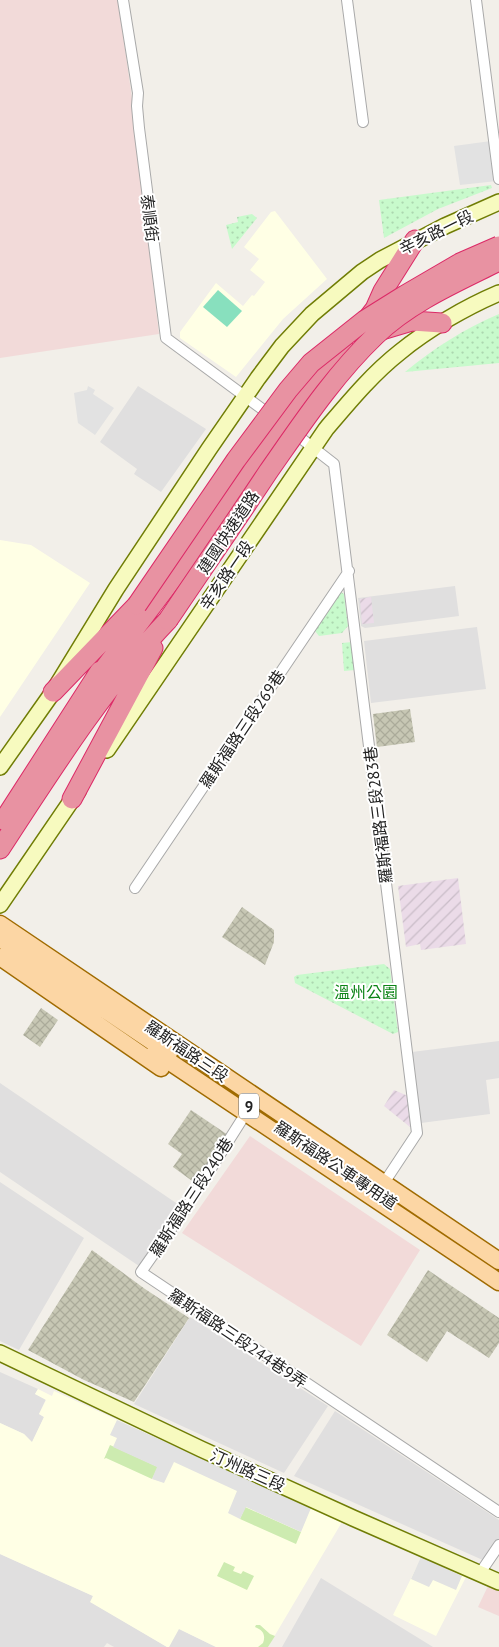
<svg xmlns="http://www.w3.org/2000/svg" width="499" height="1647" font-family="'PT Sans','Noto Sans TC',sans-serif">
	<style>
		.residential { fill: #e0dfdf }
		.commercial { fill: #f2dad9 }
		.industrial { fill: url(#industrial-furrows) }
		.education { fill: #ffffe5 }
		.construction { fill: url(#construction-cross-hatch) }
		.grass { fill: #cdebb0 }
		.park { fill: url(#park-dots) }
		.pitch { fill: #88e0be }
		.parking { fill: #e2e2e2 }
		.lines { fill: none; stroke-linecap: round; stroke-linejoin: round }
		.street-casing { stroke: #a9a9a9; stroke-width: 12 }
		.secondary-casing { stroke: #707d05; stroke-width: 18 }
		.primary-casing { stroke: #a06b00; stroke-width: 19 }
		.highway-casing { stroke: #dc2a67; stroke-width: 21 }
		.street { stroke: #fff; stroke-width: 10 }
		.secondary { stroke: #f7fabf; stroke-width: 15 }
		.primary { stroke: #fcd6a4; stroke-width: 16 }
		.highway { stroke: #e892a2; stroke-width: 19 }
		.highway-bridge-casing { stroke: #dc2a67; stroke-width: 21; stroke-linecap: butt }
		.highway-bridge { stroke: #e892a2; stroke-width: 19 }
		.labels { text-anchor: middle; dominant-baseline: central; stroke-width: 4; stroke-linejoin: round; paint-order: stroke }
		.shield { fill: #fff; stroke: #646464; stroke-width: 1 }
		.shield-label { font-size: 15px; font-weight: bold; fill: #222 }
		.street-label { font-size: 16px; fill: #222; stroke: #fff }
		.park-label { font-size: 16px; fill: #0c8416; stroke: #fff }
	</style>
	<defs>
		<pattern id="industrial-furrows" width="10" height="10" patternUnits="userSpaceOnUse" patternTransform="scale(1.25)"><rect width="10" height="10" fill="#ebdbe8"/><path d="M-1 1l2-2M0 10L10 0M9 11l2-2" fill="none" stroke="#c9bcc7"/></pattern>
		<pattern id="construction-cross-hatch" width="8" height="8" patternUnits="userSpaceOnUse" patternTransform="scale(1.25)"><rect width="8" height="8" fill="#c7c7b4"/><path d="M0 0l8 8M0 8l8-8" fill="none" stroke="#abab9a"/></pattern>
		<pattern id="park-dots" width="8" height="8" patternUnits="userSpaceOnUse" patternTransform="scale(1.25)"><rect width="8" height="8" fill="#c8facc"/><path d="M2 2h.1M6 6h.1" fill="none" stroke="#acd6af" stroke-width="1.8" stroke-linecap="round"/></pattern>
	</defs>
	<rect width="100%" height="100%" fill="#f2efe9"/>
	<path class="residential" d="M138 386 206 429 161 492 134 474 137 469 100 442Z
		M455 586 459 616 365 628 361 626 358 598Z
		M477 627 486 689 371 703 364 641Z
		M499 1041V1078L486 1080 490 1114 421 1123 412 1052Z
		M0 1083 179 1205 139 1266 0 1172Z
		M0 1182 84 1238 19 1350 0 1341Z
		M190 1317 328 1406 284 1473 134 1404Z
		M0 1372 38 1389 35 1394 46 1399 39 1414 44 1417 32 1443 24 1434 0 1423Z
		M335 1411 499 1520V1540L485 1561 294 1476Z
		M0 1554 93 1596 91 1602 167 1647H114L107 1643 104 1647H0Z
		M321 1578 433 1647H282Z
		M177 1629H179L216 1647H169Z"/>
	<path class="commercial" d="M0 0H118L131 91 159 334 0 358Z
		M250 1136 420 1250 361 1346 182 1233Z
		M488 1586 499 1591V1616L478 1607Z"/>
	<path class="industrial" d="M371 597 374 623 362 624 360 599Z
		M458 878 466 944 421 950 420 944 406 947 398 886Z
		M394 1090 408 1096 413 1126 410 1127 384 1106Z"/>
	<path class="education" d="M275 211 327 279 283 319 236 377 180 338V332L216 283 243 306 252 295 254 296 265 282 250 270 259 259 244 247 271 212Z
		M0 540 31 545 90 583 0 717Z
		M38 1389 52 1396 54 1391 342 1522 268 1647H216L179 1629 169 1647H167L90 1602 93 1596 0 1554V1423L24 1434 32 1442 44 1417 39 1414 46 1400 35 1394Z
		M421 1558 466 1577 436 1636 393 1615Z"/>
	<path class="construction" d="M410 709 415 742 377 747 373 714Z
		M242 907 274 930V942L265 965 222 937Z
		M41 1008 58 1020 40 1047 23 1035Z
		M191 1110 228 1135 195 1183 173 1167 182 1154 168 1144Z
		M92 1250 145 1289 189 1318 134 1402 84 1380 28 1350Z
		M428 1270 499 1318V1343L489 1358 447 1331 427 1362 387 1335Z"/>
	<path class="grass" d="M110 1445 158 1467 152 1479 106 1458 104 1459Z
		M245 1507 301 1532 296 1544 240 1519Z
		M224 1562 235 1567 233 1571 241 1574 243 1571 254 1576 247 1590 217 1576Z
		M256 1625H260L270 1634 275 1636 268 1647H258L263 1643C266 1635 263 1630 255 1627Z"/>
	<path class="park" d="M491 185 492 188 438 209 384 238 379 200Z
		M252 214 257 218 232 249 226 225 238 222 237 217Z
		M499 314V363L405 372C434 348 464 329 499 314Z
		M341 592 344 594 348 626 342 633 319 636 315 631Z
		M352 642 355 670 344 671 342 643Z
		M384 964 390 969 398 1032 393 1034 295 983 294 977 297 975Z"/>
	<path class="pitch" d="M218 290 242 311 227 327 203 307Z"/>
	<path class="parking" d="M491 141 497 181 460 185 454 146Z
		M88 386 95 390 93 394 114 408 95 435 78 423 74 393 87 390Z
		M117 1420 311 1508 301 1532 246 1507 240 1519 228 1513 237 1491 174 1462 164 1483 152 1479 157 1467 113 1447 117 1438 110 1435Z
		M421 1557 462 1576 456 1590 433 1580 429 1587 411 1579Z"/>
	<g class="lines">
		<defs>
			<path id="street" d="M123 0 138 93 137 106 139 128 166 338 273 417
				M347 0 363 122
				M476 0 499 179
				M293 432 334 464 417 1133 384 1183
				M135 888 349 571
				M241 1121 188 1205 141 1272 499 1512
				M480 1573 499 1545"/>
			<path id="secondary" d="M107 750 326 429C349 402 372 374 400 352 428 329 466 307 499 293
				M0 767 53 692 116 589 209 449 258 378 282 346 312 314 362 272 380 260 445 226 499 202
				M0 905 78 791
				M0 1353 201 1449 353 1518 499 1582"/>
			<path id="primary" d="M0 924 499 1261
				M0 938 10 946 169 1053
				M0 957 161 1068
				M155 1052 499 1282"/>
			<path id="highway" d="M365 322 375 309 383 291 415 240
				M382 330 412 321 442 323
				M95 681 188 558 281 423 329 358 343 346
				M53 692 137 605
				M72 799 153 648
				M4 820 100 671
				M0 849C51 771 103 688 168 620"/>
		</defs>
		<use href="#street" class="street-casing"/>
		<use href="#secondary" class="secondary-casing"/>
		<use href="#primary" class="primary-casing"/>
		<use href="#highway" class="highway-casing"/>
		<use href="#street" class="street"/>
		<use href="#secondary" class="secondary"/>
		<use href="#primary" class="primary"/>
		<use href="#highway" class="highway"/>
		<defs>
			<path id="highway-bridge" d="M137 605 236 460 288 390 311 363 365 320 405 295 460 263 499 246
				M168 620C201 571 235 522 268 472 301 425 334 375 376 335 410 302 457 282 499 261"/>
		</defs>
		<use href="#highway-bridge" class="highway-bridge-casing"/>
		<use href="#highway-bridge" class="highway-bridge"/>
	</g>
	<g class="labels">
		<rect class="shield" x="239" y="1093.5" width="20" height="25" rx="4"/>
		<g class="shield-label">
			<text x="249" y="1106">9</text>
		</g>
		<g class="street-label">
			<text transform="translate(150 218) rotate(83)">泰順街</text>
			<text transform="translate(436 232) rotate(-26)">辛亥路一段</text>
			<text transform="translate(228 532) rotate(-56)">建國快速道路</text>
			<text transform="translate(226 575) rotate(-56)">辛亥路一段</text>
			<text transform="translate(242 729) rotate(-56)">羅斯福路三段269巷</text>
			<text transform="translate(378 815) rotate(-97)">羅斯福路三段283巷</text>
			<text transform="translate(187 1051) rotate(34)">羅斯福路三段</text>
			<text transform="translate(336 1165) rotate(34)">羅斯福路公車專用道</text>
			<text transform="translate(191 1197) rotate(-57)">羅斯福路三段240巷</text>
			<text transform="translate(238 1338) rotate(34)">羅斯福路三段244巷9弄</text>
			<text transform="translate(248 1470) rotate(24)">汀州路三段</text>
		</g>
		<g class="park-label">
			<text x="366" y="992">溫州公園</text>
		</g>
	</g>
</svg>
